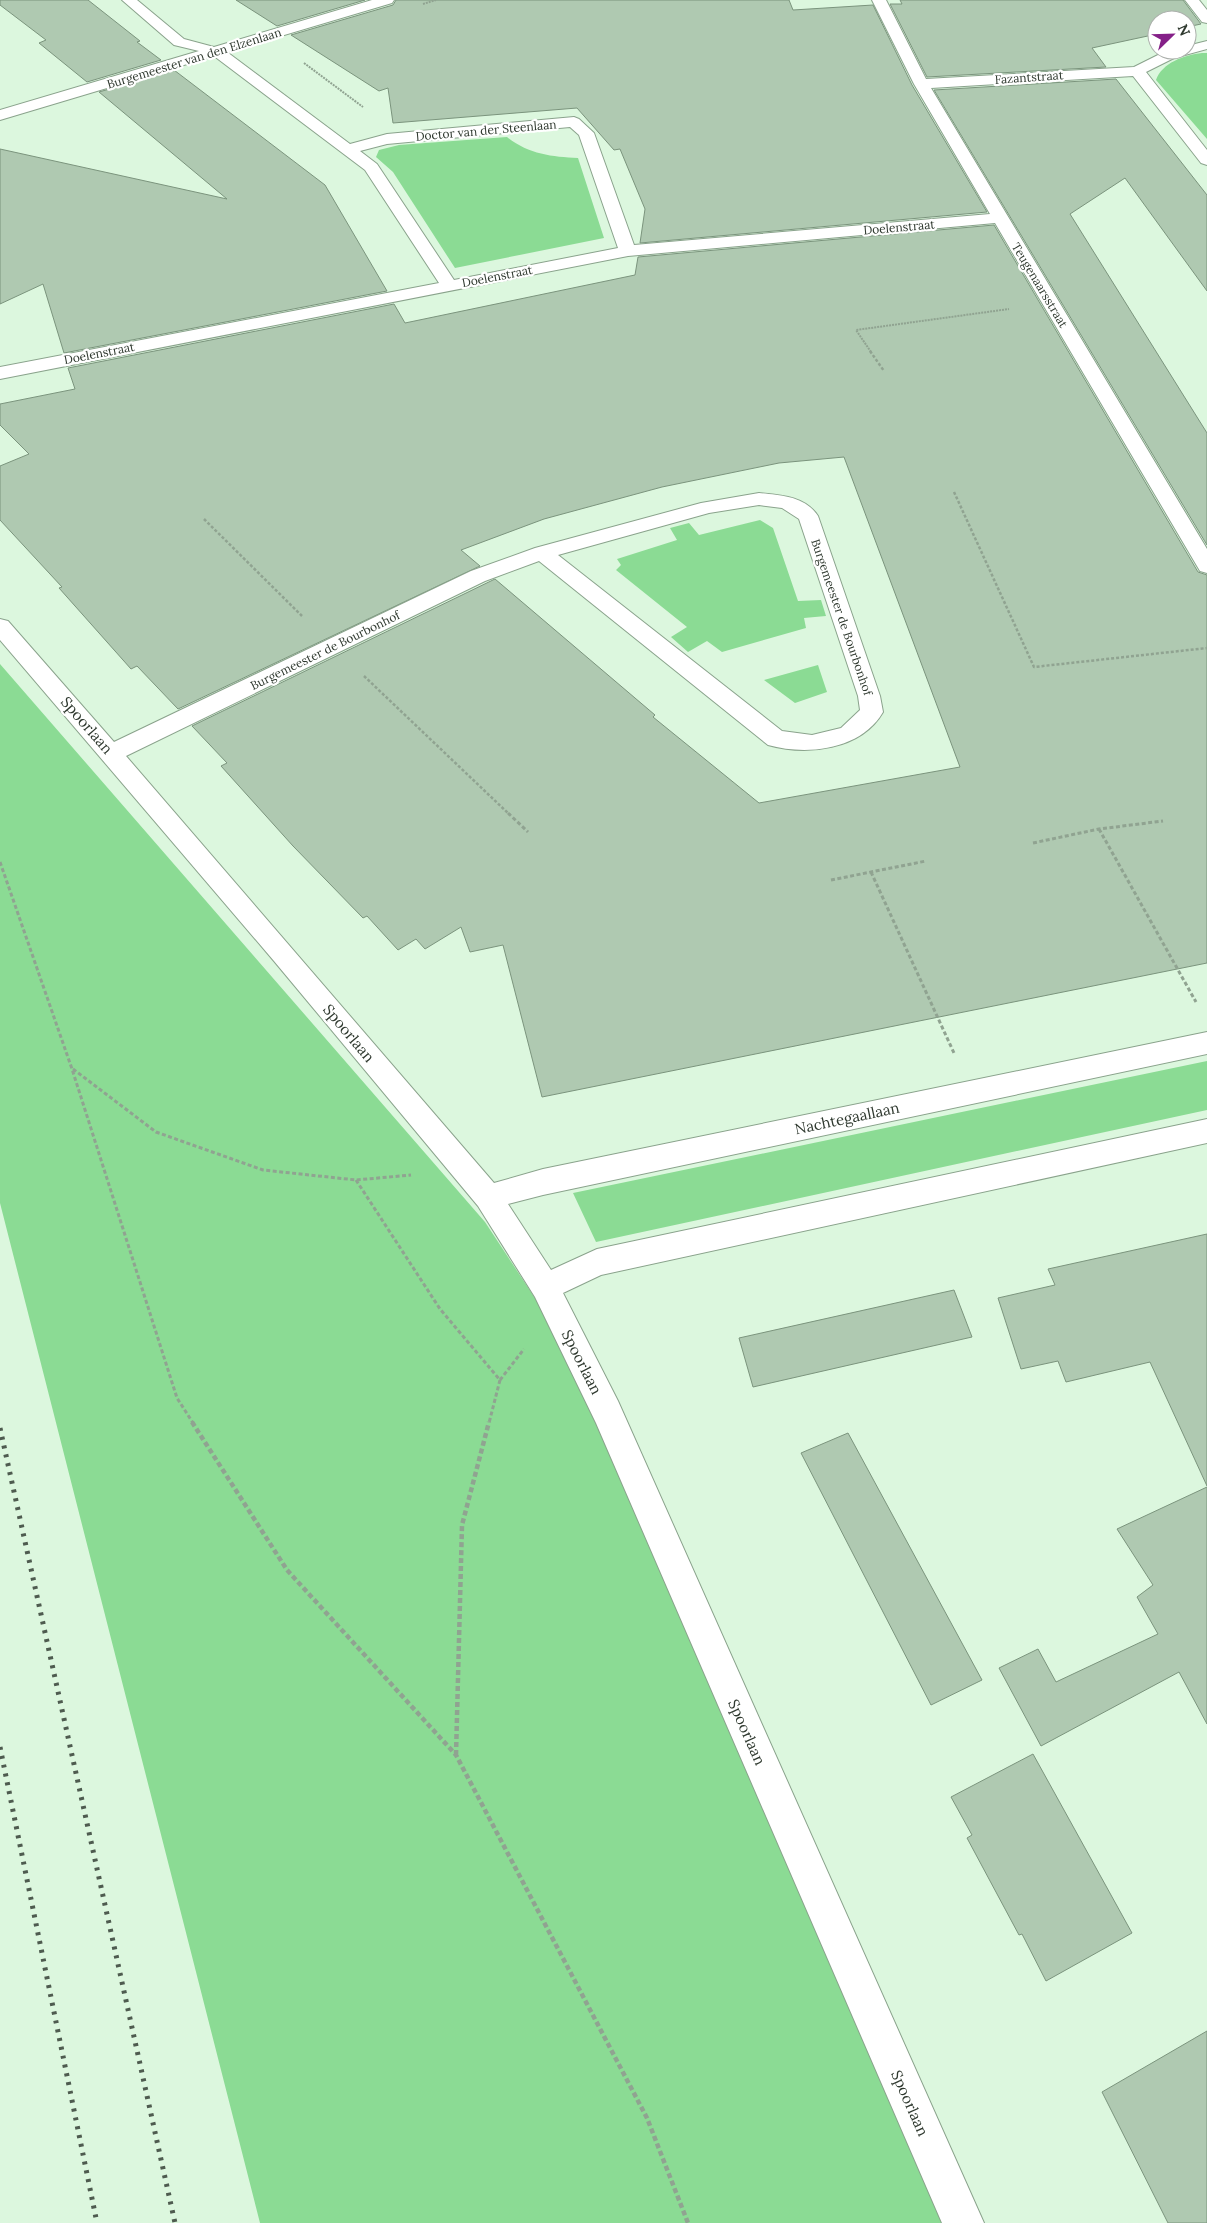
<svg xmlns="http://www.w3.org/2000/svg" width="1207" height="2223" font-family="Lora,serif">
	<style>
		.green { fill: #8bdb94 }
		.building { fill: #afc9b1; stroke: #7b947d }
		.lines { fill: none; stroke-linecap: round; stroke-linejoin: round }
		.minor-casing { stroke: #8aa38c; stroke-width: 2 }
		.path-far3 { stroke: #90a391; stroke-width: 2; stroke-dasharray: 2 1; stroke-linecap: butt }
		.path-far2 { stroke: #90a391; stroke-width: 2.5; stroke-dasharray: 3 2; stroke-linecap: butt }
		.path-far1 { stroke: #90a391; stroke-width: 3; stroke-dasharray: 4 2.5; stroke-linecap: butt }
		.path { stroke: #90a391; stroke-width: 4.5; stroke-dasharray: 5 3; stroke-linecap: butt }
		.minor { fill: #fff; fill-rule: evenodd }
		.rail { stroke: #4e5b4f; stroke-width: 5; stroke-dasharray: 3 6; stroke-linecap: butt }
		.labels { text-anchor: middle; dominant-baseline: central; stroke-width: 4.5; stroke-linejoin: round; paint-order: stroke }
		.far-street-label { font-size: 12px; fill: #2f392f; stroke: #fff }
		.street-label { font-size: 15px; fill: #2f392f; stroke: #fff }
	</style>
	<rect width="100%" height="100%" fill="#dcf7de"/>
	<path class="green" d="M1202 53H1207V139L1156 80C1162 63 1184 55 1202 53Z
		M507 137C528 154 552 157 578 158L604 238 455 268 393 172 376 157 379 150 399 145Z
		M760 520 773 528 798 601 821 600 826 616 804 618 806 628 722 652 707 641 688 652 671 637 687 627 616 570 621 565 617 559 677 540 670 528 689 523 699 535Z
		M0 664 485 1222 552 1324 960 2223H260L0 1203Z
		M818 665 827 692 795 703 764 680Z
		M1207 1061V1110L596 1242 573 1193Z"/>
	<path class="building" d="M0 0H88L140 41 137 42 161 60 87 82 39 43 46 40 0 5Z
		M236 0H365L277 26Z
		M396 0H789L793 10 873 5 912 85 987 212 640 243 645 209 620 149 614 150 577 108 393 123 388 88 379 91 291 35 393 5Z
		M900 0H1183L1201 24 1187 27V20H1157V34L1092 48 1106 67 927 77 890 4H902Z
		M174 70 325 185 387 291 64 353 43 284 0 304V149L227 199 99 92Z
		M1116 79 1207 195V291L1125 178 1070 214 1207 433V545L934 90Z
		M994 225 1198 572 1207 575V963L542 1097 503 945 470 952 461 927 425 949 416 939 398 950 367 916 363 918 293 846 221 766 227 763 192 726 495 579 655 715 653 717 759 803 960 767 844 457 779 463 662 487 544 519 461 550 480 566 178 709 137 666 131 669 59 588 62 587 0 520V466L29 454 0 425V404L75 389 68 368 394 304 405 323 635 275 638 257Z
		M1207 1234V1486L1150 1362 1066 1382 1058 1361 1021 1369 998 1298 1055 1285 1048 1269Z
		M954 1290 972 1337 753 1387 739 1338Z
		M848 1433 982 1680 931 1705 801 1453Z
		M1207 1487V1724L1179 1672 1041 1746 999 1668 1038 1649 1056 1682 1158 1634 1137 1597 1153 1585 1117 1529Z
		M1033 1754 1132 1933 1046 1981 1022 1934 1019 1935 967 1838 972 1835 951 1797Z
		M1207 2031V2223H1168L1102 2092Z"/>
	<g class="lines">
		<defs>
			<path id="minor" d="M122 0H137L184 39 214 47 372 0H394L392 3 227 52 350 144 387 134 574 117 579 119 594 133 634 245 990 214 914 84 872 0H886L926 79 1134 67 1164 52 1187 50V46L1207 41V49L1174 58 1146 72 1207 150V165L1201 163 1133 76 931 88 1207 549V573L1200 571 1197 566 995 223 628 256 0 379V367L439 283 365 170 214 56 0 120V110L199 51 174 45ZM570 127 579 135 618 248 454 280 377 164 360 151 387 144Z
				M1185 0H1199L1207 10V23L1202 22Z
				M759 493C780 495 805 496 818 516L880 696 883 712C861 750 807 756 768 745L539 561 485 581 126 756 494 1183 543 1169 1207 1032V1054L543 1195 508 1204 551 1270 597 1249 1207 1119V1143L601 1275 563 1293 618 1401 984 2223H942L596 1423 535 1297 478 1206 274 961 0 640V619L8 621 114 742 471 571 535 548 701 503ZM759 505 782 508 799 519 858 696 860 710 841 728 812 735 782 731 558 555 709 513Z"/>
		</defs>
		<use href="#minor" class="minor-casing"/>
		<path class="path-far3" d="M423 4 436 0
			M304 63 363 107
			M871 352 856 330 1009 309"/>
		<path class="path-far2" d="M870 351 884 371
			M954 492 1034 667 1207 648
			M204 519 302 616
			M364 676 510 815"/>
		<path class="path-far1" d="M508 813 528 832
			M1099 829 1196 1002
			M1033 843 1099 829 1163 821
			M0 862 72 1069 177 1398 193 1423
			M871 872 954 1053
			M831 880 926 861
			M73 1069 156 1132 263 1170 356 1180 411 1175
			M356 1180 440 1309 500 1380 489 1423
			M500 1380 524 1349"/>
		<path class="path" d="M192 1422 287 1570 456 1755 647 2118 688 2223
			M456 1755 462 1525 489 1422"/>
		<use href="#minor" class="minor"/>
		<path class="rail" d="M0 1428 175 2223
			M0 1747 97 2223"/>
	</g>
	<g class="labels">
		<g class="far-street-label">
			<text transform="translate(194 58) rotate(-17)">Burgemeester van den Elzenlaan</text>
			<text transform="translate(1029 77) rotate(-4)">Fazantstraat</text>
			<text transform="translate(486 130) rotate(-5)">Doctor van der Steenlaan</text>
			<text transform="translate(899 227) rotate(-5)">Doelenstraat</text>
			<text transform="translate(497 276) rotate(-11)">Doelenstraat</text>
			<text transform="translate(1040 285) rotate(59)">Teugenaarsstraat</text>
			<text transform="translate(99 353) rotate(-11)">Doelenstraat</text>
			<text transform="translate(842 617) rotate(71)">Burgemeester de Bourbonhof</text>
			<text transform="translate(325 650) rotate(-26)">Burgemeester de Bourbonhof</text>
		</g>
		<g class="street-label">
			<text transform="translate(87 725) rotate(49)">Spoorlaan</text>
			<text transform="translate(349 1033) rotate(50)">Spoorlaan</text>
			<text transform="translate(847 1118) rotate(-12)">Nachtegaallaan</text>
			<text transform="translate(582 1362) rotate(63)">Spoorlaan</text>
			<text transform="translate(747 1732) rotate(66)">Spoorlaan</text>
			<text transform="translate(910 2103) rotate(66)">Spoorlaan</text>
		</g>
	</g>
	<g transform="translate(1172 35) rotate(67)"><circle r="24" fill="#ffffff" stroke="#acb0ac"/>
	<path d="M0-4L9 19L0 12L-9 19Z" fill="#852088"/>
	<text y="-8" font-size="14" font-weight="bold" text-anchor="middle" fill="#2f392f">N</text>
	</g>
</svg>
